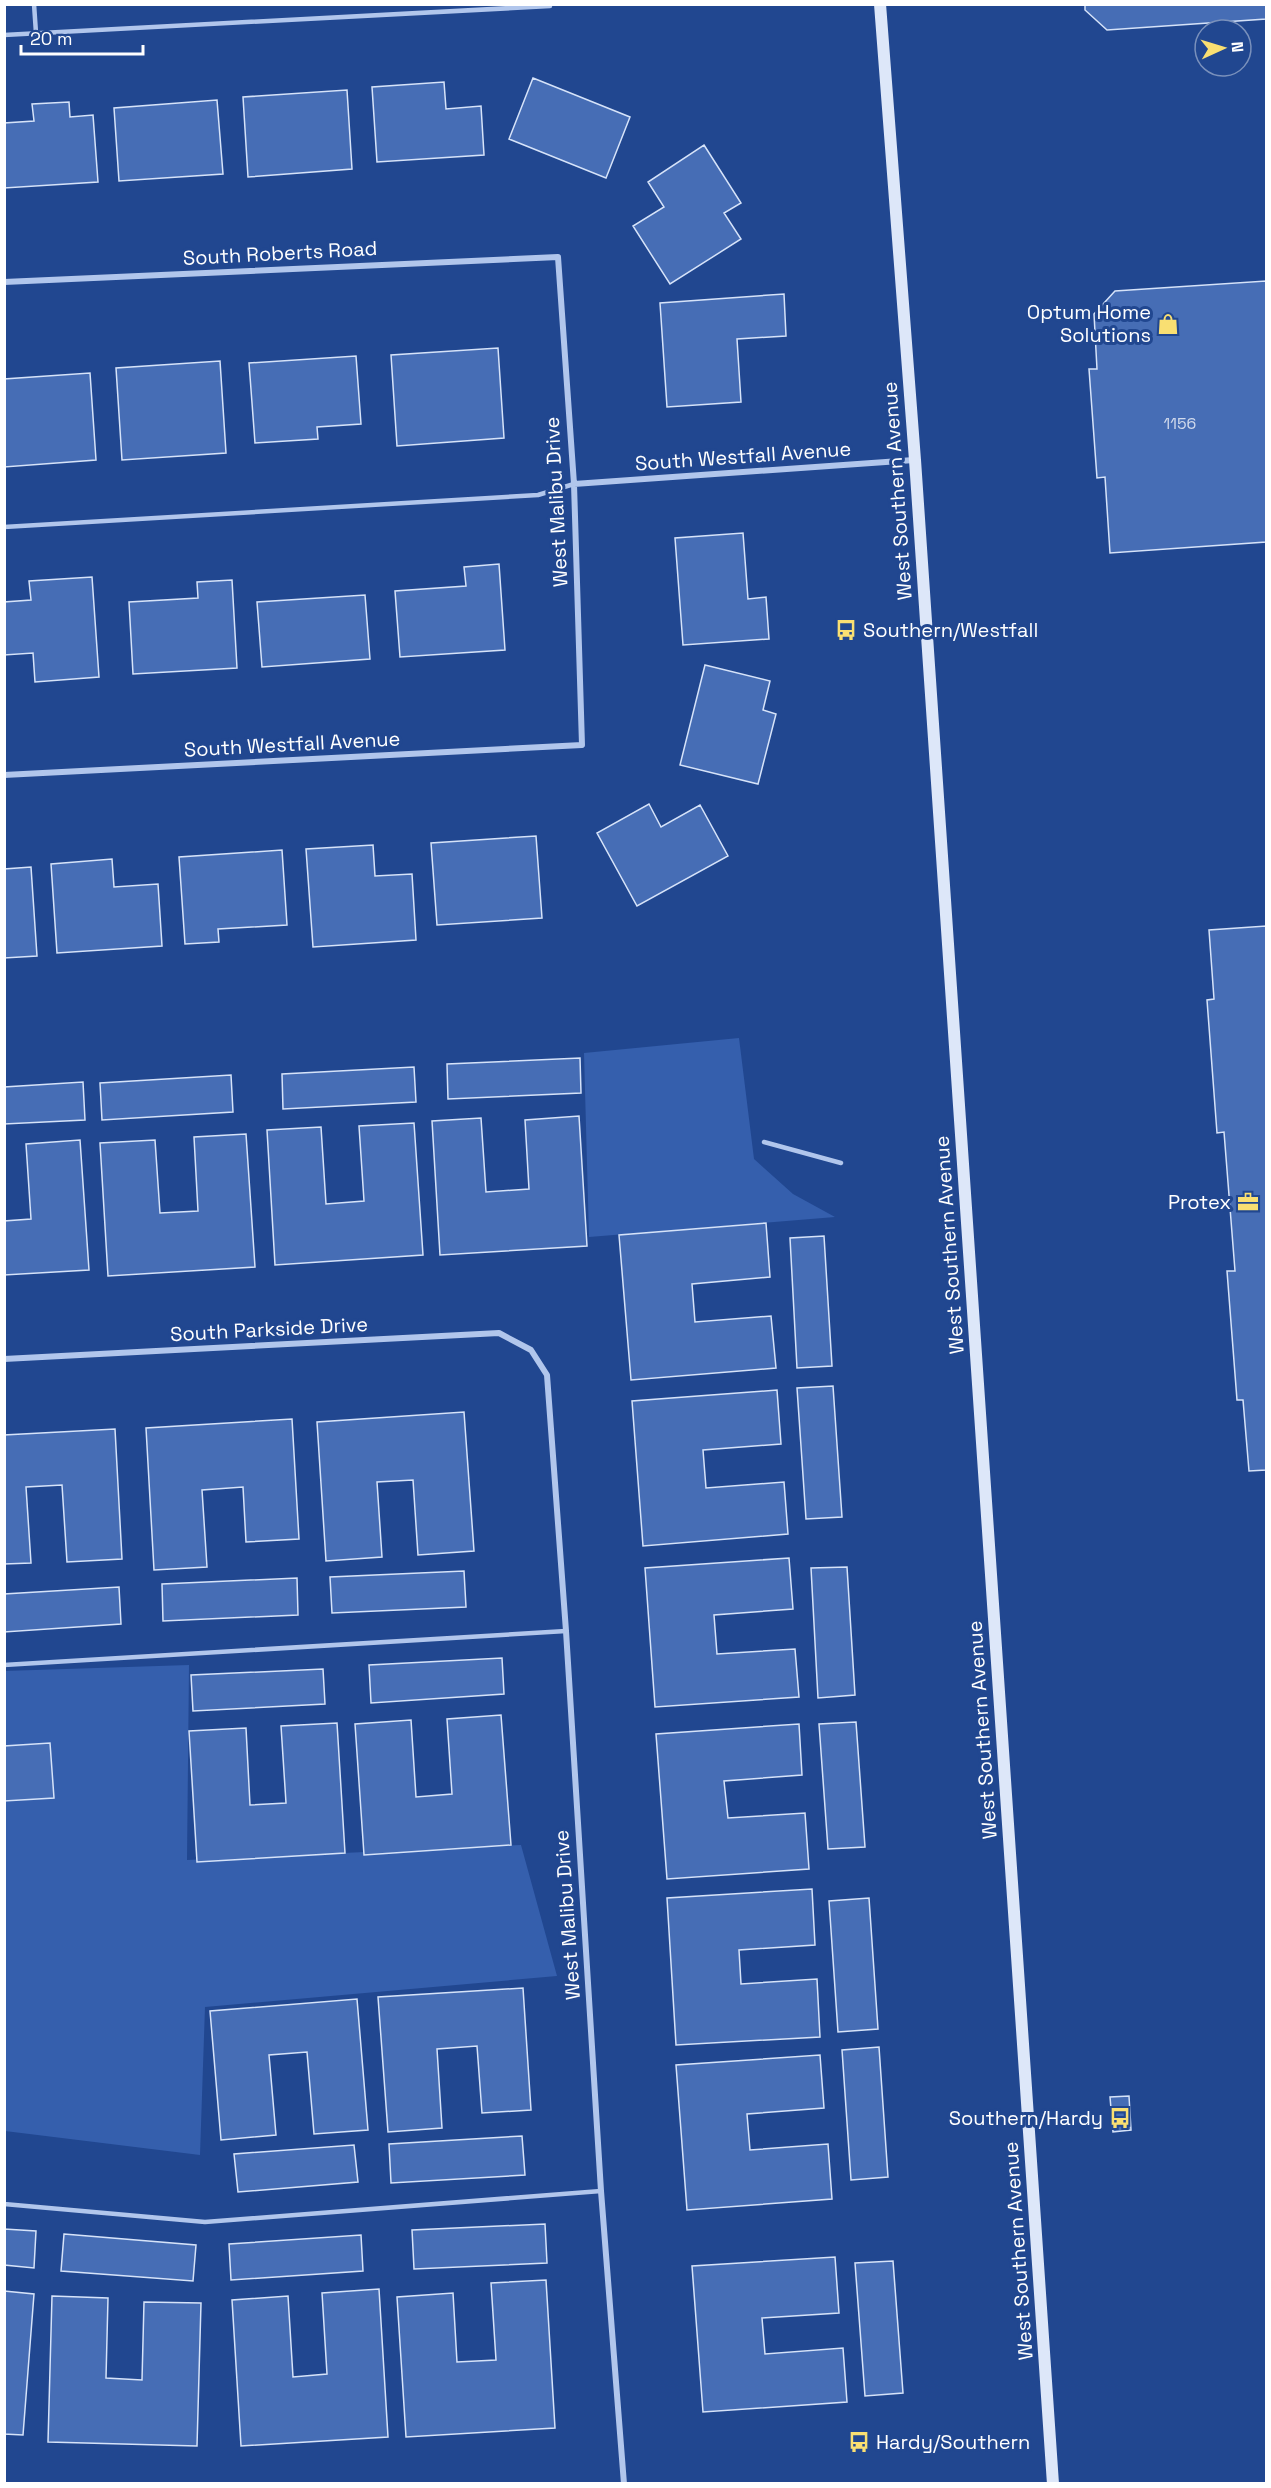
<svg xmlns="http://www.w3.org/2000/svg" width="1271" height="2488" font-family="'Space Grotesk',sans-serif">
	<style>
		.green { fill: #355fad }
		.building { fill: #466db5; stroke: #d6e3f9; stroke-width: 1.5 }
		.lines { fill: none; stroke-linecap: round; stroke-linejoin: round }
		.service { stroke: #b1c6ec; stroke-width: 4.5 }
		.minor { stroke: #b1c6ec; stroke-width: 6 }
		.secondary { stroke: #dde7f9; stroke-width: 12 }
		.labels { text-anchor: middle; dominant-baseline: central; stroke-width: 6; stroke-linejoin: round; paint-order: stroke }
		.number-label { font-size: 16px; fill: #d1daec }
		.street-label { font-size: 20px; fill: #fff; stroke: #214790 }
		.poi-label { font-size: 20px; fill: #fff; stroke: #214790; text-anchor: end }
	</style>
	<rect width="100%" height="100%" fill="#214790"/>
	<path class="green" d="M739 1038 754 1159 793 1194 835 1217 589 1237 584 1053Z
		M189 1665 187 1860 521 1845 557 1976 205 2007 200 2155 5 2131 4 1671Z"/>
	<path class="building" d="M1085 4H1266V19L1107 30 1085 10Z
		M533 78 630 117 606 178 509 139Z
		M444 82 446 109 481 106 484 155 377 162 372 87Z
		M347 90 352 169 248 177 243 97Z
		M217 100 223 174 119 181 114 108Z
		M69 102 70 117 93 115 98 182 4 188V123L34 121 32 104Z
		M704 145 741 203 724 213 741 239 670 284 633 226 664 207 648 182Z
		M1266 281V542L1110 553 1105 477 1097 478 1089 369H1097L1094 314 1115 291Z
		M784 294 786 336 737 339 741 402 667 407 660 303Z
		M498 348 504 438 397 446 391 355Z
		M356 356 361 424 317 427 318 439 255 443 249 363Z
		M220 361 226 453 122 460 116 368Z
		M90 373 96 460 4 467V379Z
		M743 533 748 599 766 597 769 639 683 645 675 538Z
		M499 564 505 650 400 657 395 591 466 586 464 567Z
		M92 577 99 677 35 682 33 653 4 655V602L31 600 29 581Z
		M232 580 237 668 133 674 129 602 198 598 197 582Z
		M365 595 370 659 262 667 257 602Z
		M705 665 770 681 763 710 776 714 758 784 680 765Z
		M649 804 661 827 700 805 728 856 637 906 597 833Z
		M536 836 542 918 437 925 431 843Z
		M373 845 375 876 412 874 416 940 313 947 306 849Z
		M282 850 287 925 218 929 219 942 185 944 179 857Z
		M112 859 114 887 158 884 162 946 57 953 51 864Z
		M31 867 37 956 4 958V869Z
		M1266 926V1470L1249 1471 1243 1400H1237L1227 1271H1235L1224 1132 1217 1133 1207 1000 1214 999 1209 930Z
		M580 1058 581 1093 448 1099 447 1064Z
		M414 1067 416 1102 283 1109 282 1074Z
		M231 1075 233 1112 102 1120 100 1083Z
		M83 1082 85 1120 4 1124V1087Z
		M579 1116 587 1246 440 1255 432 1121 481 1118 486 1192 529 1189 525 1120Z
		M414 1123 423 1255 275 1265 267 1130 321 1127 326 1204 364 1201 359 1126Z
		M246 1134 255 1267 108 1276 100 1143 155 1140 160 1213 198 1211 194 1137Z
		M80 1140 89 1270 4 1275V1221L31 1219 26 1144Z
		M766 1223 770 1277 692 1284 695 1322 771 1316 776 1368 631 1380 619 1235Z
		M824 1236 832 1366 797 1368 790 1238Z
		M833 1386 842 1517 806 1519 797 1388Z
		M777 1390 781 1444 703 1450 706 1488 784 1482 788 1534 643 1546 632 1401Z
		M464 1412 474 1551 418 1555 413 1480 377 1482 382 1557 326 1561 317 1422Z
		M292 1419 299 1539 246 1542 243 1487 202 1490 207 1567 154 1570 146 1428Z
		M115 1429 122 1559 67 1562 62 1485 26 1487 31 1563 4 1564V1435Z
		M789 1558 793 1609 714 1615 717 1654 795 1649 799 1697 655 1707 645 1568Z
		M847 1567 855 1695 818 1698 811 1568Z
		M464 1571 466 1607 332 1613 330 1577Z
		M297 1578 298 1615 163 1621 162 1584Z
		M119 1587 121 1624 4 1632V1594Z
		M502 1658 504 1694 371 1703 369 1665Z
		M323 1669 325 1704 193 1711 191 1675Z
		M501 1715 511 1845 364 1855 355 1724 411 1720 416 1797 452 1794 447 1719Z
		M856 1722 865 1847 828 1849 819 1724Z
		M337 1723 345 1853 197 1862 189 1731 246 1728 250 1805 286 1803 281 1726Z
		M799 1724 802 1775 724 1781 728 1818 805 1813 809 1869 667 1879 656 1734Z
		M50 1743 54 1798 4 1801V1746Z
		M812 1889 815 1945 739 1950 741 1984 817 1979 820 2037 676 2045 667 1898Z
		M869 1898 878 2029 838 2032 829 1901Z
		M523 1988 531 2110 482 2113 477 2046 437 2049 442 2128 388 2132 378 1997Z
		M357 1999 368 2130 314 2134 307 2052 269 2055 276 2135 221 2140 210 2011Z
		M879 2047 888 2177 851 2180 842 2050Z
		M820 2055 824 2108 747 2114 750 2150 828 2144 832 2199 687 2210 676 2065Z
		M1129 2096 1131 2130 1113 2132 1110 2097Z
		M522 2136 525 2175 391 2183 389 2144Z
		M354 2145 358 2182 238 2192 234 2154Z
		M545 2224 547 2263 414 2269 412 2230Z
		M4 2229 36 2231 34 2268 4 2265Z
		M64 2234 196 2245 193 2281 61 2271Z
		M361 2235 363 2271 231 2280 229 2244Z
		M835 2257 839 2313 762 2318 765 2354 843 2348 847 2402 703 2412 692 2266Z
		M893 2261 903 2393 865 2396 855 2263Z
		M546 2280 555 2428 406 2437 397 2297 453 2293 457 2362 496 2360 491 2283Z
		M379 2289 388 2437 241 2446 232 2300 288 2296 293 2377 327 2374 322 2293Z
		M4 2291 34 2294 23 2435 4 2434Z
		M52 2296 108 2298 106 2378 142 2380 144 2302 201 2303 197 2446 48 2442Z"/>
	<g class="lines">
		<path class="service" d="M34 4 36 33
			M4 35 550 6V4
			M4 527 538 495 574 484
			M764 1142 841 1163
			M4 1665 566 1631
			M4 2204 205 2222 601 2191"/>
		<path class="minor" d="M4 282 558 257 574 484 582 745 4 775
			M574 484 914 460
			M4 1359 499 1333 531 1350 547 1375 566 1631 601 2191 624 2484"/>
		<path class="secondary" d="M880 4 915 460 1053 2484"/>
	</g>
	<defs>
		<symbol id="shop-bare" viewBox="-9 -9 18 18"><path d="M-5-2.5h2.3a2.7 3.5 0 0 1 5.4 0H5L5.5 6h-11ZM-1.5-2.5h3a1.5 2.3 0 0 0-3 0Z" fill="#f9df72" stroke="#214790" stroke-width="2.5" paint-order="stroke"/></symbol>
		<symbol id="bus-bare" viewBox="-9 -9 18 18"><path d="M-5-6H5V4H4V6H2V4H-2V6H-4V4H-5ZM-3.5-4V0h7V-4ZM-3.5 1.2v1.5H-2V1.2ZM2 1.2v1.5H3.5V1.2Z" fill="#f9df72" stroke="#214790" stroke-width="2.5" paint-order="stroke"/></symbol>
		<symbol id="office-bare" viewBox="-9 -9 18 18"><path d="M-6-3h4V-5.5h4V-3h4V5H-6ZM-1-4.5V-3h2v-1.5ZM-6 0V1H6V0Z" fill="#f9df72" stroke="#214790" stroke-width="2.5" paint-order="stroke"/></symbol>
	</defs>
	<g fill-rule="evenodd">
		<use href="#shop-bare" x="1153" y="309" width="30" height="30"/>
		<use href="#bus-bare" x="831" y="615" width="30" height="30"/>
		<use href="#office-bare" x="1233" y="1187" width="30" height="30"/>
		<use href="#bus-bare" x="1105" y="2103" width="30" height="30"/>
		<use href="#bus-bare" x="844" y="2427" width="30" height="30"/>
	</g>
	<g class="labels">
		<g class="number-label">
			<text x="1180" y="423">1156</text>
		</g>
		<g class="street-label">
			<text transform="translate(280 253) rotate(-3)">South Roberts Road</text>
			<text transform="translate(743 456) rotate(-4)">South Westfall Avenue</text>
			<text transform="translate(897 491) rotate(-94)">West Southern Avenue</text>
			<text transform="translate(556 502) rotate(-93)">West Malibu Drive</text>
			<text transform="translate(292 744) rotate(-3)">South Westfall Avenue</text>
			<text transform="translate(949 1245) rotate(-94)">West Southern Avenue</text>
			<text transform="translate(269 1329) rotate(-3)">South Parkside Drive</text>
			<text transform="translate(982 1730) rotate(-94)">West Southern Avenue</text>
			<text transform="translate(567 1915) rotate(-94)">West Malibu Drive</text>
			<text transform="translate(1018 2251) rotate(-94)">West Southern Avenue</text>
		</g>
		<g class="poi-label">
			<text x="1151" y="312">Optum Home<tspan x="1151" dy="23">Solutions</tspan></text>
			<text x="863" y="630" text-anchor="start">Southern/Westfall</text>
			<text x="1231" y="1202">Protex</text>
			<text x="1103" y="2118">Southern/Hardy</text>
			<text x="876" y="2442" text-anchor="start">Hardy/Southern</text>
		</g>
	</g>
	<rect width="1271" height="2488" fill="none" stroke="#ffffff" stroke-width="12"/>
	<g transform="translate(1223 48) rotate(86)"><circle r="28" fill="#214790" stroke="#7a91bc" stroke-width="1.5"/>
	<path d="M0-4.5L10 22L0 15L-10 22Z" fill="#f9df72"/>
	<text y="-9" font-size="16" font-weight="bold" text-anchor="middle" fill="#ffffff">N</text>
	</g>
	<path d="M21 45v9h122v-9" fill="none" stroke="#ffffff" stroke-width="3"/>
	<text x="30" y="45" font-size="18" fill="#ffffff" stroke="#214790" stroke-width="4.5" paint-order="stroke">20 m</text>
</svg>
